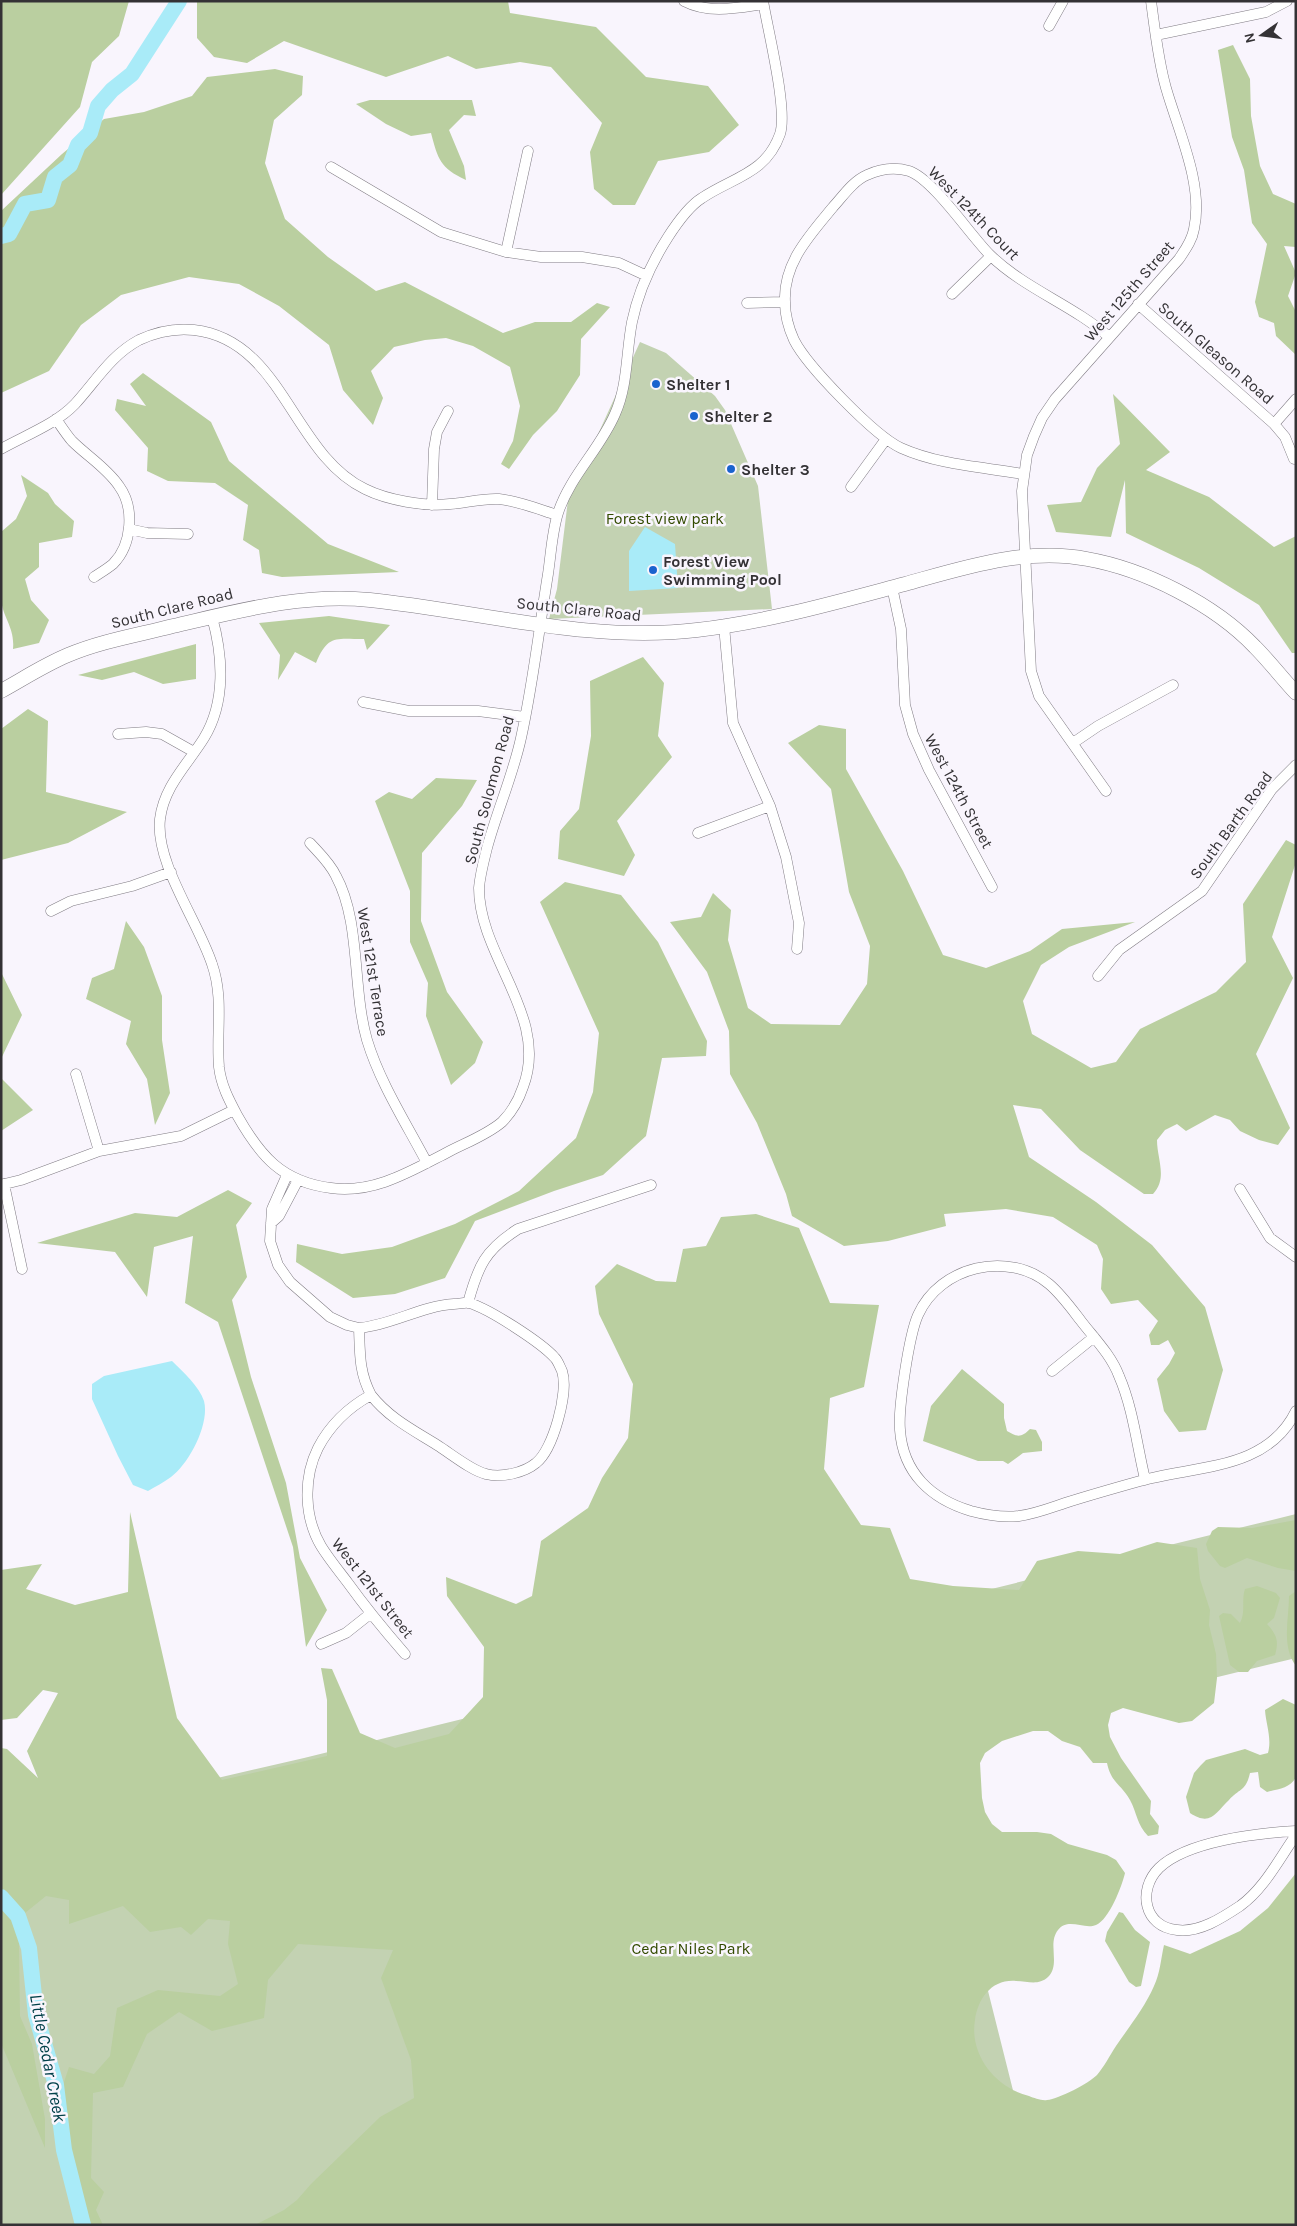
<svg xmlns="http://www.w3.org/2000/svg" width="1297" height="2226" font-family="Karla,sans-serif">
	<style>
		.green { fill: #c3d2b2 }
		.forest { fill: #bacfa0 }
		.water { fill: #a9ebf8 }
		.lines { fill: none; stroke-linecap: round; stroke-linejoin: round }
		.river { stroke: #a9ebf8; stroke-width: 16 }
		.street-casing { stroke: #807c84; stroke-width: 11 }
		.secondary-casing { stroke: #807c84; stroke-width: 15 }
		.street { stroke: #fff; stroke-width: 10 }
		.secondary { stroke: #fff; stroke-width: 14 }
		.poi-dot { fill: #1a63ce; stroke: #f9f5fd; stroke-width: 2 }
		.labels { text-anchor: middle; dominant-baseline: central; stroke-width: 5; stroke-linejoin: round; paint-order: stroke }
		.street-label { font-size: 16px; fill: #343235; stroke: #f9f5fd }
		.poi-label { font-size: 16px; font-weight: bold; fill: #343235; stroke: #f9f5fd; text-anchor: start }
		.park-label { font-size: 16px; fill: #334b01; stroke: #f9f5fd }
		.water-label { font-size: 18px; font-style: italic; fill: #014049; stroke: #f9f5fd }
	</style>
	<rect width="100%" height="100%" fill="#f9f5fd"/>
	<path class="green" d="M640 342 666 353 715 396 725 410 758 486 772 609 549 619 557 589 568 500Z
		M1296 1514V1658L927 1748 1031 2162 1296 2225H1V1828L304 1758Z"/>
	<path class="forest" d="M1 1H129L119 36 92 62 80 107 1 195Z
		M197 1H508L510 13 596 27 646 77 708 86 739 125 709 152 658 161 635 205H613L594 189 590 152 602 123 551 67 520 62 476 69 448 56 386 77 284 41 247 63 214 57 197 38Z
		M1233 45 1250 79 1251 116 1260 166 1273 194 1296 204V247L1284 246 1296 273 1288 296 1296 312V355L1276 336 1274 323 1259 317 1255 302 1267 244 1252 223 1244 170 1232 137 1218 50Z
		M275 69 303 76 302 95 274 120 265 163 285 219 328 257 376 291 405 282 503 333 535 322H571L597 303 610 307 581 339 580 375 557 411 533 435 509 469 501 464 513 441 520 406 510 367 473 346 446 338 425 340 394 347 371 371 383 398 373 425 343 390 329 345 279 306 239 284 189 277 121 295 81 325 49 371 1 393V211L62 154 104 119 144 112 192 96 207 77Z
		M370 100H472L476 116 464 115 449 130 464 166 466 180C440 168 438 159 431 133L411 136 386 124 356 104Z
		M143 373 211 422 229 461 328 544 399 572 282 577 262 573 259 550 243 540 248 505 215 483 168 481 147 471 148 448 115 410 117 399 146 406 130 384Z
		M1113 394 1170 452 1146 470 1209 497 1274 547 1296 536V653H1292L1259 605 1199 568 1126 533 1125 480 1111 537 1056 532 1047 505 1081 502 1097 468 1120 444Z
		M21 475 48 493 55 504 74 521 72 537 39 543V567L25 579 31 600 49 620 39 643 13 649C15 627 3 619 1 599 0 577 1 554 1 532L16 519 27 496Z
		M329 616 390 625 367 650 364 639C336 639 328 634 316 663L295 652 278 680 280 655 259 623Z
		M196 644V679L163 684 134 672 102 680 78 675Z
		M643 657 664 683 658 736 672 757 617 821 635 855 624 876 558 859 560 831 579 809 591 736 590 681Z
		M28 709 48 721 46 792 127 812 68 843 1 860V729Z
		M819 725 846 729V769L903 871 943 955 986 968 1030 951 1062 929 1135 922 1069 947 1041 965 1023 1001 1032 1034 1091 1068 1116 1062 1140 1029 1216 992 1246 962 1243 904 1286 840 1296 845V862L1272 937 1293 978 1256 1054 1290 1128 1278 1145 1259 1140 1240 1131 1230 1120 1215 1115 1186 1131 1177 1124 1165 1130 1157 1140C1157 1159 1168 1178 1153 1194H1144L1080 1150 1041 1109 1013 1105 1029 1157 1096 1202 1152 1245 1205 1307 1223 1370 1206 1430 1179 1432 1164 1411 1157 1379 1169 1364 1175 1353 1168 1340 1159 1345H1151L1149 1335 1158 1321 1138 1300 1111 1304 1101 1289 1103 1259 1097 1245 1053 1217 1006 1209 944 1214 946 1226 888 1241 844 1246 792 1216 786 1194 757 1123 730 1074 729 1031 707 972 670 922 701 917 713 893 731 910 728 940 748 1008 771 1024 840 1025 867 984 870 946 849 892 831 789 788 743Z
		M436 778 477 780 462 806 422 853 421 921 447 992 483 1042 475 1063 451 1085 426 1016 428 983 410 942V891L375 801 389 792 412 799Z
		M565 882 621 895 658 942 707 1041 706 1056 662 1058 646 1136 603 1175 554 1191 475 1221 445 1278 395 1294 353 1298 296 1262 297 1244 342 1254 392 1247 455 1224 519 1191 576 1138 593 1092 599 1033 540 902Z
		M126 921 144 947 162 996V1040L170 1093 155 1125 147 1079 126 1044 131 1021 86 999 92 978 114 969Z
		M1 972 22 1015 1 1059Z
		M1 1078 33 1110 1 1131Z
		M228 1190 252 1203 236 1225 247 1277 232 1300 251 1377 286 1483 300 1558 327 1610 306 1647 293 1547 218 1322 185 1303 193 1236 154 1247 147 1297 115 1252 37 1243 135 1213 177 1217Z
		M756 1214 799 1228 830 1303 879 1305 864 1387 830 1398 824 1469 861 1525 890 1528 910 1579 953 1586 1019 1590 1037 1561 1078 1551 1120 1554 1157 1542 1197 1548 1200 1579 1210 1610 1209 1625 1216 1654 1217 1678 1214 1703 1192 1721 1179 1723 1123 1708 1111 1713 1108 1725 1110 1737 1121 1758 1151 1801 1150 1814 1159 1826 1158 1834 1148 1836C1137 1825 1137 1813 1130 1800 1122 1785 1111 1783 1107 1763H1093L1080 1747 1062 1741 1048 1731H1033L1002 1741 985 1753 980 1763 982 1798 985 1812 992 1824 1002 1832H1037L1051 1834 1068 1844 1107 1855 1116 1860 1125 1873C1122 1886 1109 1920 1096 1925 1084 1930 1068 1917 1058 1930 1047 1944 1061 1964 1048 1977 1038 1986 1028 1981 1016 1981 992 1979 978 1998 975 2020 969 2055 996 2088 1029 2096 1034 2098 1042 2101 1047 2100 1059 2099 1089 2083 1097 2075 1104 2067 1110 2055 1116 2046 1129 2027 1145 2007 1154 1986 1160 1974 1161 1958 1164 1945L1190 1954 1240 1931 1268 1908 1296 1873V2225H255L284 2210 297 2200 311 2184 380 2117 414 2098 411 2060 381 1978 393 1950 298 1944 268 1980 264 2018 212 2031 179 2012 147 2034 123 2087 93 2093 91 2178 104 2192 96 2210 103 2225H91L67 2136 63 2085 69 2067 94 2074 110 2056 117 2008 158 1990 220 1996 238 1984 228 1944 230 1921 208 1919 191 1935 181 1927 150 1932 123 1906 69 1924V1900L46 1896 25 1913 19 1944 20 2016 32 2044 45 2119V2148L1 2043V1748L7 1749 38 1778 27 1751 58 1693 43 1690 17 1718 1 1720V1570L42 1564 26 1589 75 1605 128 1592 130 1512 177 1718 222 1780 327 1756V1700L321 1668 332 1669 360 1733 395 1748 449 1734 483 1697 484 1647 447 1596 446 1577 516 1604 532 1596 541 1541 588 1508 602 1478 628 1438 633 1384 599 1314 595 1286 617 1264 656 1281 676 1282 683 1249 706 1246 721 1217Z
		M962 1369 1004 1404V1418L1007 1431C1017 1437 1021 1438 1030 1429L1036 1430 1042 1442V1451L1023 1453 1008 1464 1003 1461H978L923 1441 931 1406Z
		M1296 1520V1571L1278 1568 1247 1558 1225 1568 1220 1566 1208 1551 1206 1544 1212 1531 1218 1527 1252 1528Z
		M1257 1586 1276 1593 1280 1598 1274 1618 1267 1624C1277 1635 1279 1641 1275 1655L1257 1661 1248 1672H1239L1230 1665 1219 1616 1223 1613 1231 1614 1240 1623C1246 1612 1241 1600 1245 1589Z
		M1296 1591V1666C1281 1646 1289 1619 1289 1596Z
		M1283 1699 1296 1705V1777C1291 1788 1278 1789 1267 1792L1260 1787 1258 1772 1250 1773C1246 1791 1240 1788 1229 1800 1216 1812 1211 1827 1190 1813L1186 1797 1194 1773 1201 1765 1206 1760 1245 1749 1260 1755 1268 1753C1272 1738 1266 1725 1265 1710Z
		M1119 1912 1123 1913 1135 1930 1150 1942 1141 1986 1136 1987 1129 1982 1105 1941 1107 1932Z"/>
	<path class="water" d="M645 527 675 544 678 588 629 591V551Z
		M172 1361C183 1372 199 1386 204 1401 210 1424 189 1464 171 1477 164 1482 155 1487 148 1491L133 1485 118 1456 92 1399V1384L104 1376Z"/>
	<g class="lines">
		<path class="river" d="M1 236 9 234 25 204 48 200 55 177 70 165 78 145 90 133 98 106 112 90 132 74 179 1
			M1 1897 18 1916 29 1948 36 2015 56 2085 64 2150 83 2225"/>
		<defs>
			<path id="street" d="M684 1C709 14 736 8 763 4
				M1049 26 1063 1
				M1156 35 1266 12 1287 1
				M331 167 441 232 506 252 541 257H582L619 263 647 276
				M506 252 528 151
				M952 294 991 256
				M747 303 785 302
				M1138 304 1274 424 1285 437 1294 459
				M56 419C61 426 66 434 72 441 87 456 107 468 119 486 135 508 132 545 113 564 107 569 100 573 94 577
				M1274 424 1296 399
				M1 449C26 435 56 424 75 404 96 381 111 355 139 340 156 332 175 328 194 330 283 340 292 454 365 489 387 500 425 507 450 504 466 503 482 498 499 499 518 501 538 509 557 515
				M1023 474C983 467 939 465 901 448 875 436 807 366 794 340 789 329 785 315 785 302 783 263 810 235 833 207 843 196 853 181 867 175 880 169 895 167 909 171 933 179 970 235 990 255 1025 289 1073 305 1109 337
				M851 487 886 439
				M432 505 434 449 437 432 448 411
				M129 529 147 533 188 534
				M892 587 901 629 905 705 913 734 929 770 992 887
				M212 617C223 656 226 702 204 738 188 764 164 786 160 819 155 863 198 921 212 964 224 998 216 1032 219 1067 221 1085 229 1100 237 1115 260 1156 282 1182 331 1188 374 1194 411 1171 448 1152 465 1143 487 1135 502 1122 512 1112 519 1099 523 1087 550 1017 479 957 479 888 480 875 484 860 487 848 497 811 513 775 521 738 533 684 539 629 548 574 551 554 552 532 558 513 570 476 600 449 615 414 628 385 626 353 632 322 638 293 652 262 668 237 677 223 689 206 702 198 733 177 766 174 780 134 788 110 768 31 763 1
				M724 626 733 723 770 806 786 857 799 923 797 949
				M363 702 409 711H478L525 717
				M118 734 146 732 162 734 194 752
				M1073 743 1098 726 1173 685
				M1106 791 1039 696 1031 671 1022 491 1027 455 1034 436 1042 418 1055 399 1179 259C1185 250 1192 241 1194 229 1204 185 1178 130 1166 88 1158 60 1155 30 1151 1
				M698 833 770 806
				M310 843C319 853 330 863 336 876 361 922 352 988 367 1040 380 1083 406 1123 427 1163
				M51 911 71 901 132 886 171 872
				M1098 976 1119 950 1202 891 1272 789 1296 765
				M76 1074 99 1151
				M287 1175 272 1209 270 1241 278 1265 290 1282 330 1317 347 1325 359 1328C360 1354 359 1372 371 1395 349 1407 330 1425 318 1448 303 1478 304 1517 321 1546 329 1559 339 1571 348 1583 366 1608 385 1631 405 1654
				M4 1184 22 1269
				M1 1185 21 1180 99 1151 181 1136 234 1110
				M1240 1189 1270 1238 1296 1257
				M271 1223 279 1216 298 1180
				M468 1303C478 1266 485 1250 518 1229L651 1185
				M359 1328C392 1325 421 1306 454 1304 459 1304 465 1302 469 1303 488 1308 542 1343 555 1358 558 1361 560 1367 562 1371 569 1392 553 1450 536 1463 524 1473 501 1478 486 1474 472 1471 450 1453 437 1445 413 1430 389 1418 371 1395
				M1052 1371 1094 1337
				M1145 1479C1137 1446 1133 1408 1119 1376 1111 1355 1094 1338 1081 1321 1071 1308 1061 1294 1049 1284 1008 1250 940 1266 918 1315 909 1335 898 1409 900 1430 903 1473 931 1499 971 1511 986 1515 1003 1518 1019 1516 1035 1514 1050 1508 1065 1503 1090 1495 1115 1488 1140 1481 1196 1465 1267 1471 1296 1411
				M321 1644 346 1633 370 1614
				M1296 1831C1258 1833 1187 1841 1159 1868 1137 1890 1144 1927 1177 1930 1199 1933 1222 1918 1240 1906 1264 1889 1279 1859 1296 1835"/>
			<path id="secondary" d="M1 691C23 679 44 665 68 655 101 641 138 635 173 626 238 611 303 593 370 600 477 611 590 643 697 630 767 622 837 602 905 584 963 568 1026 547 1087 559 1144 569 1214 604 1255 647 1269 661 1282 678 1296 693"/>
		</defs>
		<use href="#street" class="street-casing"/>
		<use href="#secondary" class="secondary-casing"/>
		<use href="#street" class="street"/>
		<use href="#secondary" class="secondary"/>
	</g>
	<g class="poi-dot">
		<circle cx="656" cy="384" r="5"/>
		<circle cx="694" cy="416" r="5"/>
		<circle cx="731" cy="469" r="5"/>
		<circle cx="653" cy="570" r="5"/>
	</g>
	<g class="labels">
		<g class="street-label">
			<text transform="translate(974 213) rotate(46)">West 124th Court</text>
			<text transform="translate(1129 291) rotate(-49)">West 125th Street</text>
			<text transform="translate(1216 353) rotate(41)">South Gleason Road</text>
			<text transform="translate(172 608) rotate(-14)">South Clare Road</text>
			<text transform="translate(579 609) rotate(6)">South Clare Road</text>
			<text transform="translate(489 790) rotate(-75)">South Solomon Road</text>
			<text transform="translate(959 791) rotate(62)">West 124th Street</text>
			<text transform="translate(1231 825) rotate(-54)">South Barth Road</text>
			<text transform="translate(373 972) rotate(81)">West 121st Terrace</text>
			<text transform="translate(373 1588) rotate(52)">West 121st Street</text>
		</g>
		<g class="poi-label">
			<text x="666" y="384">Shelter 1</text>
			<text x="704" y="416">Shelter 2</text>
			<text x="741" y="469">Shelter 3</text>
			<text x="663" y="561">Forest View<tspan x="663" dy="18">Swimming Pool</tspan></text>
		</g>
		<g class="park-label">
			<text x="665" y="518">Forest view park</text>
			<text x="691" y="1948">Cedar Niles Park</text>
		</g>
		<g class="water-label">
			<text transform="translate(48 2058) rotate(79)">Little Cedar Creek</text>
		</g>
	</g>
	<rect width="1297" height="2226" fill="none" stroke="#343235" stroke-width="5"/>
	<g transform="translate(1262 35) rotate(256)" stroke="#f9f5fd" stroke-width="4" paint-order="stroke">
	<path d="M0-4L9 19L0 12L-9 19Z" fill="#343235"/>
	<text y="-8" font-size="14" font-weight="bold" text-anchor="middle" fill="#343235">N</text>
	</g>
</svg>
